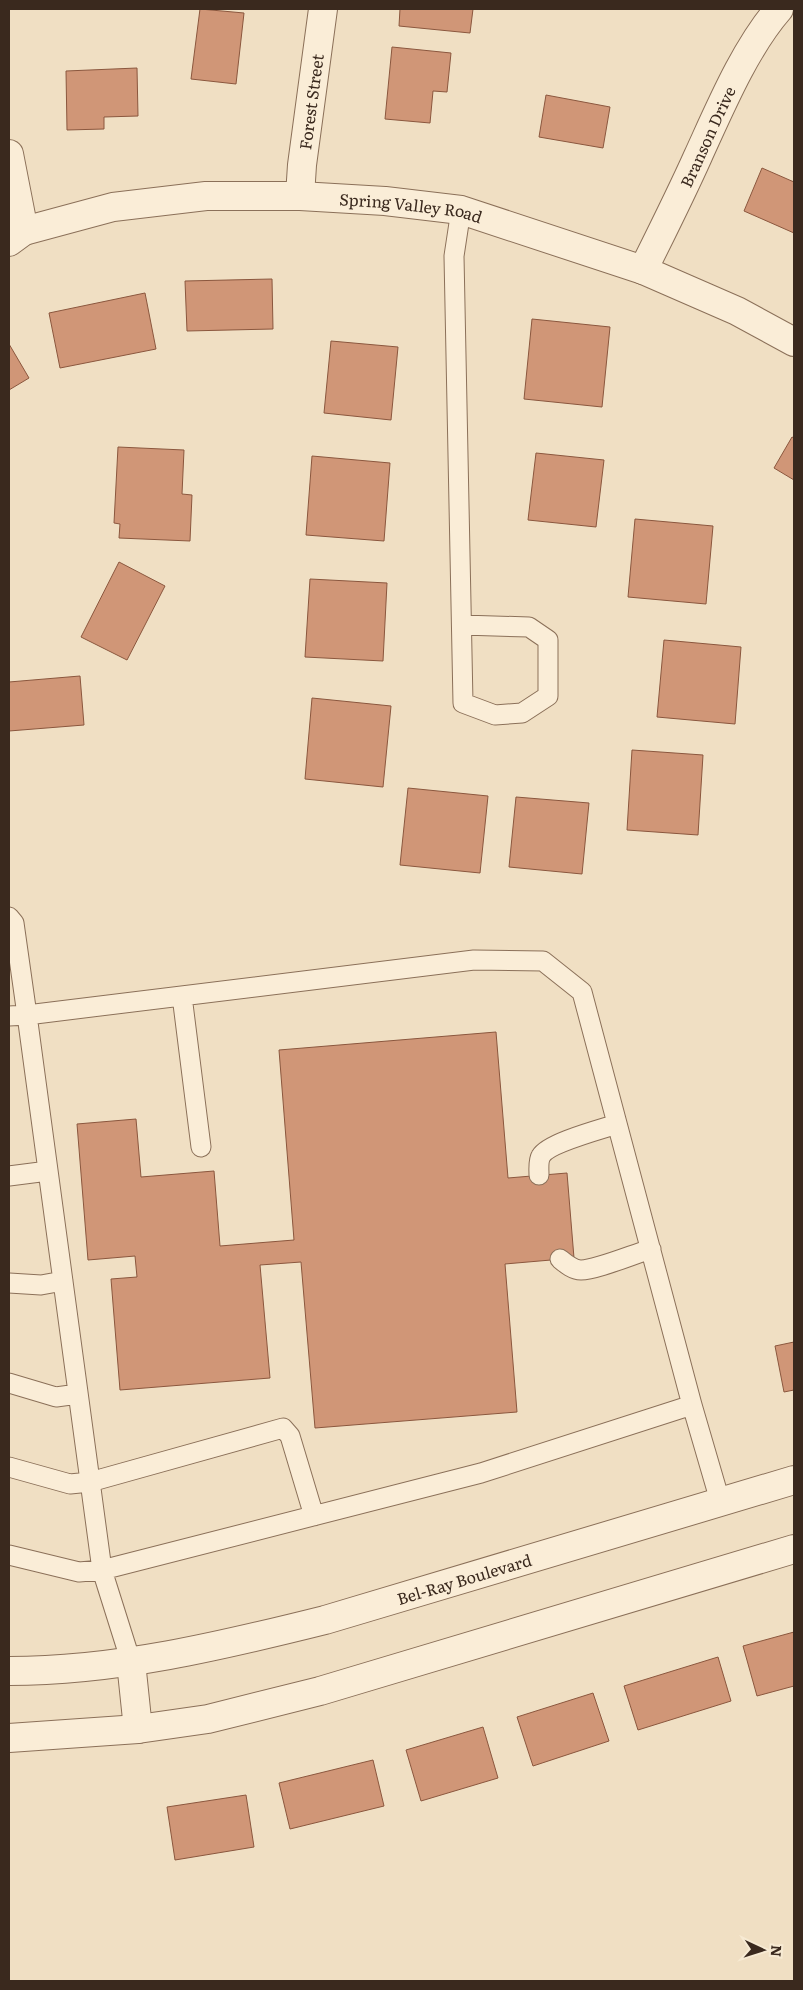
<svg xmlns="http://www.w3.org/2000/svg" width="803" height="1990" font-family="Literata,serif">
	<style>
		.building { fill: #d09677; stroke: #8b573e }
		.lines { fill: none; stroke-linecap: round; stroke-linejoin: round }
		.service-casing { stroke: #8b7059; stroke-width: 21 }
		.minor-casing { stroke: #8b7059; stroke-width: 30 }
		.service { stroke: #faedd7; stroke-width: 19 }
		.minor { stroke: #faedd7; stroke-width: 28 }
		.labels { text-anchor: middle; dominant-baseline: central; stroke-width: 5; stroke-linejoin: round; paint-order: stroke }
		.street-label { font-size: 16px; fill: #3a291e; stroke: #f7ead3 }
	</style>
	<rect width="100%" height="100%" fill="#f0dfc3"/>
	<path class="building" d="M200 9 244 13 236 84 191 79Z
		M400 9H473L470 33 399 26Z
		M392 47 451 53 447 92 433 91 430 123 385 119Z
		M137 68 138 116 104 117V129L67 130 66 71Z
		M546 95 610 107 603 148 539 137Z
		M762 168 794 182V233L744 211Z
		M272 279 273 329 187 331 185 281Z
		M145 293 156 349 60 368 49 313Z
		M532 319 610 327 602 407 524 399Z
		M331 341 398 347 391 420 324 413Z
		M9 344 29 378 9 390Z
		M792 437 794 438V480L774 468Z
		M118 447 184 450 182 494 192 495 190 541 119 538 120 524 114 523Z
		M536 453 604 460 596 527 528 520Z
		M312 456 390 463 384 541 306 535Z
		M635 519 713 526 706 604 628 597Z
		M119 562 165 586 127 660 81 637Z
		M310 579 387 583 383 661 305 657Z
		M664 640 741 647 735 724 657 717Z
		M80 676 84 725 9 731V682Z
		M312 698 391 706 383 787 305 779Z
		M632 750 703 755 698 835 627 830Z
		M408 788 488 796 480 873 400 865Z
		M516 797 589 803 582 874 509 867Z
		M496 1032 508 1178 567 1173 574 1258 505 1264 517 1412 315 1428 301 1262 260 1265 270 1378 120 1390 111 1279 137 1277 135 1256 88 1260 77 1124 136 1119 141 1177 214 1171 220 1246 294 1240 279 1050Z
		M794 1342V1390L784 1392 775 1346Z
		M794 1632V1686L757 1696 743 1646Z
		M718 1657 731 1701 638 1730 624 1686Z
		M593 1693 609 1741 533 1766 517 1717Z
		M483 1727 498 1778 421 1801 406 1750Z
		M373 1760 384 1806 290 1829 279 1783Z
		M246 1795 254 1847 175 1860 167 1807Z"/>
	<g class="lines">
		<defs>
			<path id="service" d="M461 210 454 256 463 703 495 715 522 713 548 696V640L529 627 462 625
				M9 917 14 923 27 1015 474 960 543 961 582 992 692 1405 720 1501
				M182 996 201 1147
				M9 1016 27 1015 102 1570 481 1473 692 1405
				M539 1175C539 1169 538 1161 541 1156 548 1143 602 1129 617 1124
				M9 1176 48 1171
				M560 1259C566 1264 573 1270 581 1270 596 1270 634 1254 651 1249
				M9 1283 41 1285 63 1281
				M9 1383 56 1397 78 1394
				M9 1467 70 1484 90 1482 283 1428 290 1436 314 1516
				M9 1555 79 1572 102 1570 131 1662"/>
			<g id="minor">
				<path d="M9 154 24 231"/>
				<path id="s1" d="M300 196 302 165 323 9"/>
				<path id="s2" d="M9 242 24 231 113 207 206 196H300L385 201 461 210 643 270 737 311 794 342"/>
				<path id="s3" d="M643 270C662 232 681 194 698 156 720 108 745 48 779 9"/>
				<path d="M131 1662 138 1729"/>
				<path id="s4" d="M9 1671C116 1671 221 1646 325 1620L794 1480"/>
				<path d="M9 1738 138 1729 208 1719 320 1691 794 1549"/>
			</g>
		</defs>
		<use href="#service" class="service-casing"/>
		<use href="#minor" class="minor-casing"/>
		<use href="#service" class="service"/>
		<use href="#minor" class="minor"/>
	</g>
	<g class="labels">
		<g class="street-label">
			<text stroke="none"><textPath href="#s1" startOffset="95">Forest Street</textPath></text>
			<text stroke="none"><textPath href="#s3" startOffset="148">Branson Drive</textPath></text>
			<text stroke="none"><textPath href="#s2" startOffset="410">Spring Valley Road</textPath></text>
			<text stroke="none"><textPath href="#s4" startOffset="466">Bel-Ray Boulevard</textPath></text>
		</g>
	</g>
	<rect width="803" height="1990" fill="none" stroke="#3a291e" stroke-width="20"/>
	<g transform="translate(763 1950) rotate(94)" stroke="#f7ead3" stroke-width="4" paint-order="stroke">
	<path d="M0-4L9 19L0 12L-9 19Z" fill="#3a291e"/>
	<text y="-8" font-size="14" font-weight="bold" text-anchor="middle" fill="#3a291e">N</text>
	</g>
</svg>
